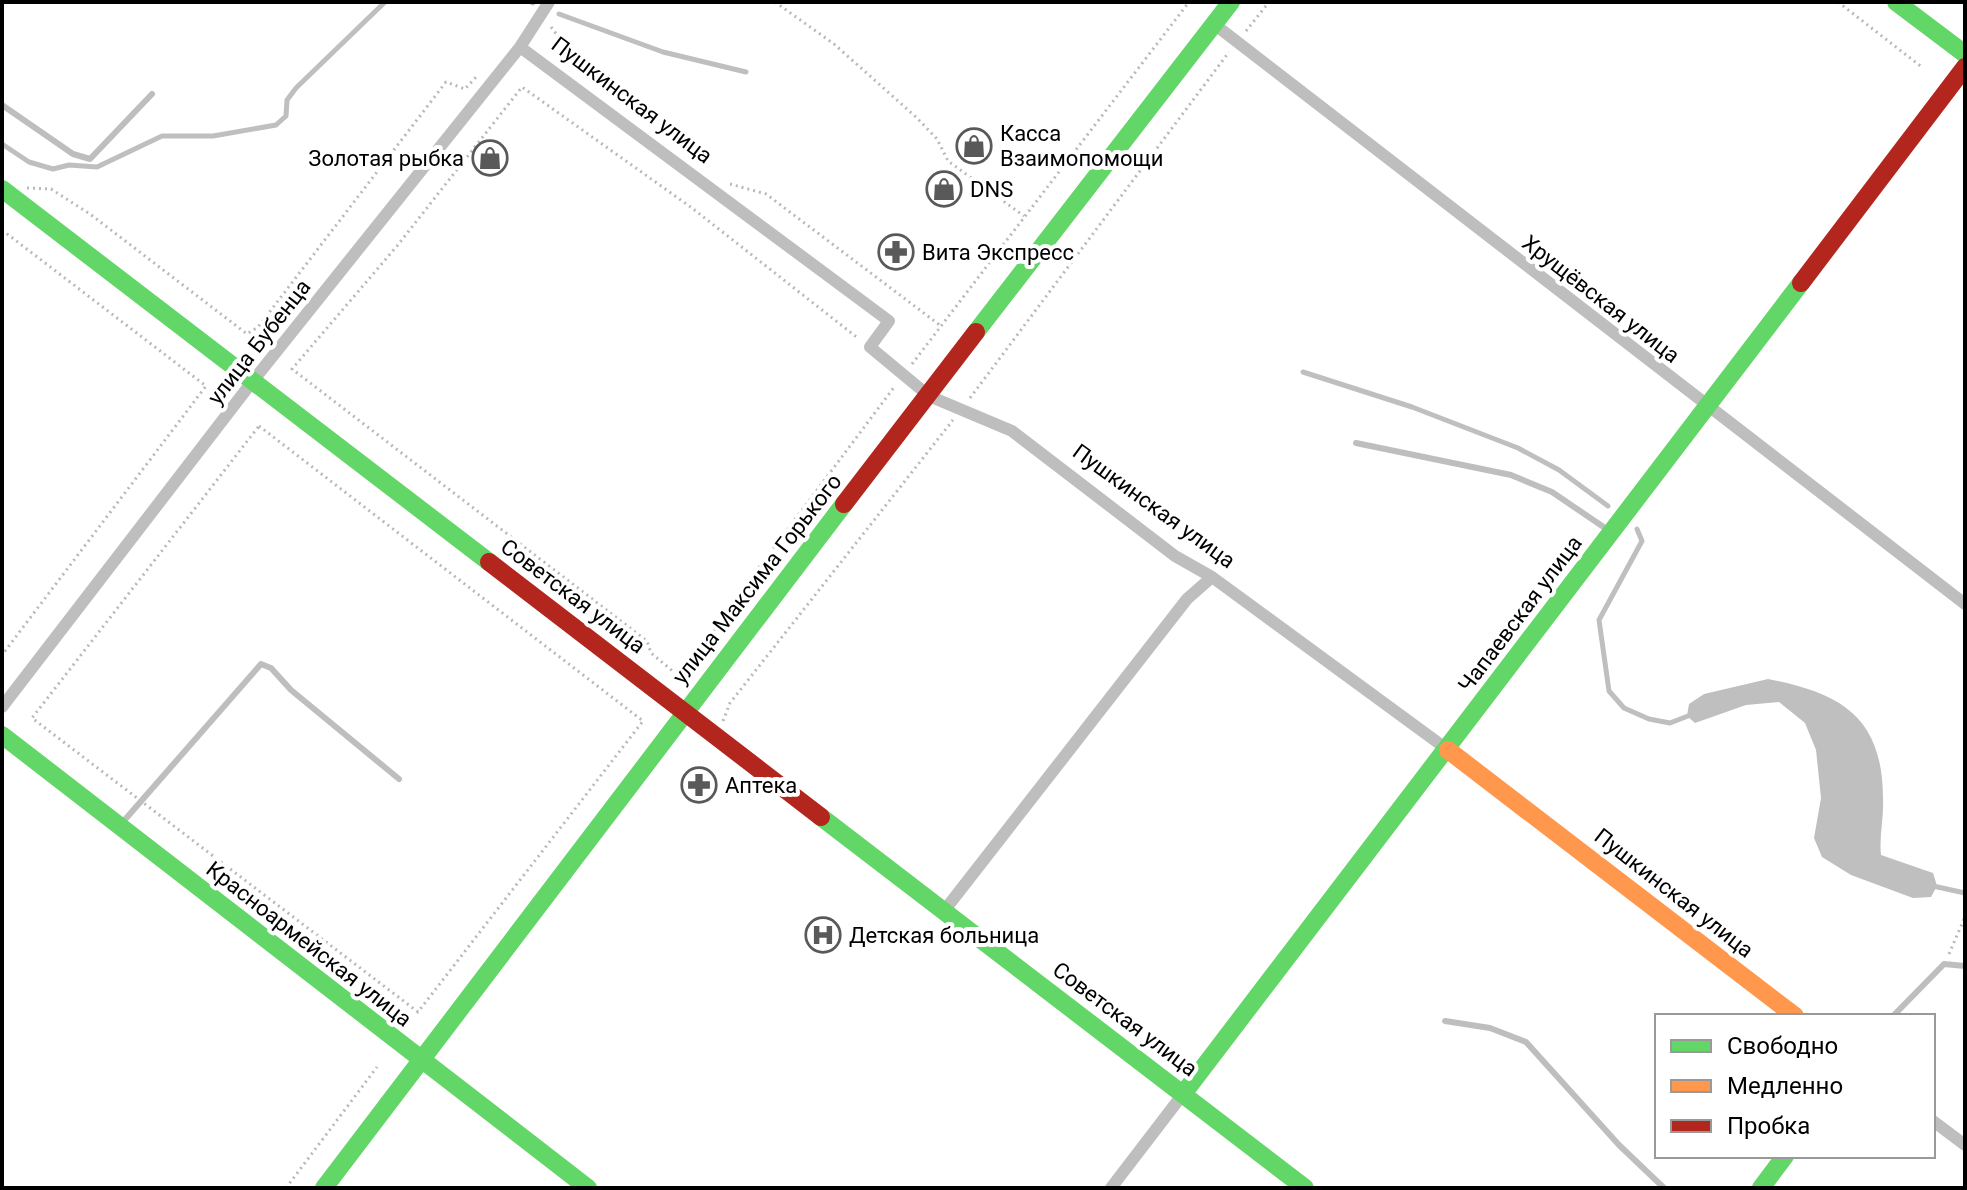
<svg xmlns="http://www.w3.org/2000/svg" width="1967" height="1190" font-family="Roboto,sans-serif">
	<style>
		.water { fill: #bfbfbf }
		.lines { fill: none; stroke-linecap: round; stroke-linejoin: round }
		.stream { stroke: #bfbfbf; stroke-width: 5 }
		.path { stroke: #b9b9b9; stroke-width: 3; stroke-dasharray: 2 4; stroke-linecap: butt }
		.lane { stroke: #bebebe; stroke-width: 6 }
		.street { stroke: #bebebe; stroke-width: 12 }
		.fast { stroke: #63d668; stroke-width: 18 }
		.slow { stroke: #ff974d; stroke-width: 18 }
		.jam { stroke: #b3261e; stroke-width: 18 }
		.labels { text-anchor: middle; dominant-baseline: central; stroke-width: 8; stroke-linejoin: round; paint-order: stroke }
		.street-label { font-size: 22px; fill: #000; stroke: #fff }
		.poi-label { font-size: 22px; fill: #000; stroke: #fff; text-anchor: start }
	</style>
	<rect width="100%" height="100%" fill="#fff"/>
	<path class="water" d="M1768 679C1841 693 1883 717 1883 799 1884 818 1879 836 1881 855L1933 873 1937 886 1931 897 1913 898 1851 875 1822 857 1814 838 1821 798 1816 750 1805 723 1779 702 1746 705 1695 723 1687 716 1689 704 1704 694Z"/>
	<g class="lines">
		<path class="stream" d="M531 2 533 3
			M559 14 663 52 746 72
			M2 144 29 162 53 169 69 165 97 167 162 136H213L276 125 286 116 287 100 296 88 385 2
			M1303 372 1412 407 1518 448 1559 470 1608 506
			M1637 529 1642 541 1599 620 1609 691 1624 708 1649 719 1670 723 1693 714
			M1933 886 1965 893"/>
		<path class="path" d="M775 2 834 44 916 117 937 139 948 161 1024 216
			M1838 2 1923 68
			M551 27 595 84
			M1246 31 1269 2
			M730 184 766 194 941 326
			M27 188 51 189 90 214 247 334 258 327 446 82 465 89 478 75
			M2 230 206 386 2 655
			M912 364 1189 2
			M970 398 1229 52
			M259 426 643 721 418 1012 32 718Z
			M715 643V626L895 386
			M681 678 651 653 647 641 292 369 397 246 522 87 692 208 859 339
			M675 679 689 678
			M723 721 730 703 953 420
			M1949 954 1965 917
			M286 1188 377 1067"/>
		<path class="lane" d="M2 105 73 154 90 159 152 94
			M1356 443 1511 475 1552 492 1608 530
			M122 823 261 664 271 668 291 690 399 779
			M1893 1016 1944 964 1965 966
			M1445 1021 1490 1028 1526 1042 1619 1145 1664 1188"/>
		<path class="street" d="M1214 24 1965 604
			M520 47 889 321 870 347 929 396 1012 431 1175 556 1212 577 1448 750
			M2 707 252 382 520 47 549 2
			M944 911 1187 599 1212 577
			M1933 1121 1965 1145
			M1111 1188 1183 1094"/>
		<path class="fast" d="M1896 2 1965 54
			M2 189 489 562
			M976 332 1231 2
			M2 735 588 1188
			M821 817 1305 1188
			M1183 1094 1801 283
			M324 1188 844 504
			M1761 1188 1785 1156"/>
		<path class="slow" d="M1448 750 1795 1016"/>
		<path class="jam" d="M1801 283 1965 67
			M844 504 976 332
			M489 562 821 817"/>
	</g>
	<defs>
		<symbol id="shop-ring" viewBox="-11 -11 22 22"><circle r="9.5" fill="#fff" stroke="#595959" stroke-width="1.5"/><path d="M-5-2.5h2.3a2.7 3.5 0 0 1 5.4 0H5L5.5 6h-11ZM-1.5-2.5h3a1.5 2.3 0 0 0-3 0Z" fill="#595959"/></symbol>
		<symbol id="pharmacy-ring" viewBox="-11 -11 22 22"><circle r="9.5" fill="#fff" stroke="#595959" stroke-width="1.5"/><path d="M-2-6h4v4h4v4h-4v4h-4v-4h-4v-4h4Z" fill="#595959"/></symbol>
		<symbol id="hospital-ring" viewBox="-11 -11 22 22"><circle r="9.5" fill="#fff" stroke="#595959" stroke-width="1.5"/><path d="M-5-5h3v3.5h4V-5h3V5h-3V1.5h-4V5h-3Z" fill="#595959"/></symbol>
	</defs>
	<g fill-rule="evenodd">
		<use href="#shop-ring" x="954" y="126" width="40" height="40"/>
		<use href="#shop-ring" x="470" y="138" width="40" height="40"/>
		<use href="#shop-ring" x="924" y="169" width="40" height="40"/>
		<use href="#pharmacy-ring" x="876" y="232" width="40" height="40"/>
		<use href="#pharmacy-ring" x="679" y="765" width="40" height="40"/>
		<use href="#hospital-ring" x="803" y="915" width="40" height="40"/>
	</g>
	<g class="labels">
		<g class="street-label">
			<text transform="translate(632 100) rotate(37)">Пушкинская улица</text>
			<text transform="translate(1601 299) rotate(38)">Хрущёвская улица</text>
			<text transform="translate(259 342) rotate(-52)">улица Бубенца</text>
			<text transform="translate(1154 506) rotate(36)">Пушкинская улица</text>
			<text transform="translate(757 579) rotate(-52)">улица Максима Горького</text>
			<text transform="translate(573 596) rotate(37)">Советская улица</text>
			<text transform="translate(1520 614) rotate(-53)">Чапаевская улица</text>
			<text transform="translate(1674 893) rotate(38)">Пушкинская улица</text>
			<text transform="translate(309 944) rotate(38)">Красноармейская улица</text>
			<text transform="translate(1125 1019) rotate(37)">Советская улица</text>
		</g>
		<g class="poi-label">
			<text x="1000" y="133">Касса<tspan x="1000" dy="25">Взаимопомощи</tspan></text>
			<text x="464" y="158" text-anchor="end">Золотая рыбка</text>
			<text x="970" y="189">DNS</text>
			<text x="922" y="252">Вита Экспресс</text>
			<text x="725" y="785">Аптека</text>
			<text x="849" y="935">Детская больница</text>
		</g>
	</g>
	<rect width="1967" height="1190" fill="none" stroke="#000000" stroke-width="8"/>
	<rect x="1655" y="1014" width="280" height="144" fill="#ffffff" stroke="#999999" stroke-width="2"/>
	<rect x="1671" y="1040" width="40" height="12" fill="#63d668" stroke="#999999" stroke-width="2"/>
	<text x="1727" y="1054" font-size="24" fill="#000000">Свободно</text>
	<rect x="1671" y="1080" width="40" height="12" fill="#ff974d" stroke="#999999" stroke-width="2"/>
	<text x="1727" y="1094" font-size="24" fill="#000000">Медленно</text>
	<rect x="1671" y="1120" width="40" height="12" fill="#b3261e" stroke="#999999" stroke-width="2"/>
	<text x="1727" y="1134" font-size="24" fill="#000000">Пробка</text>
</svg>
